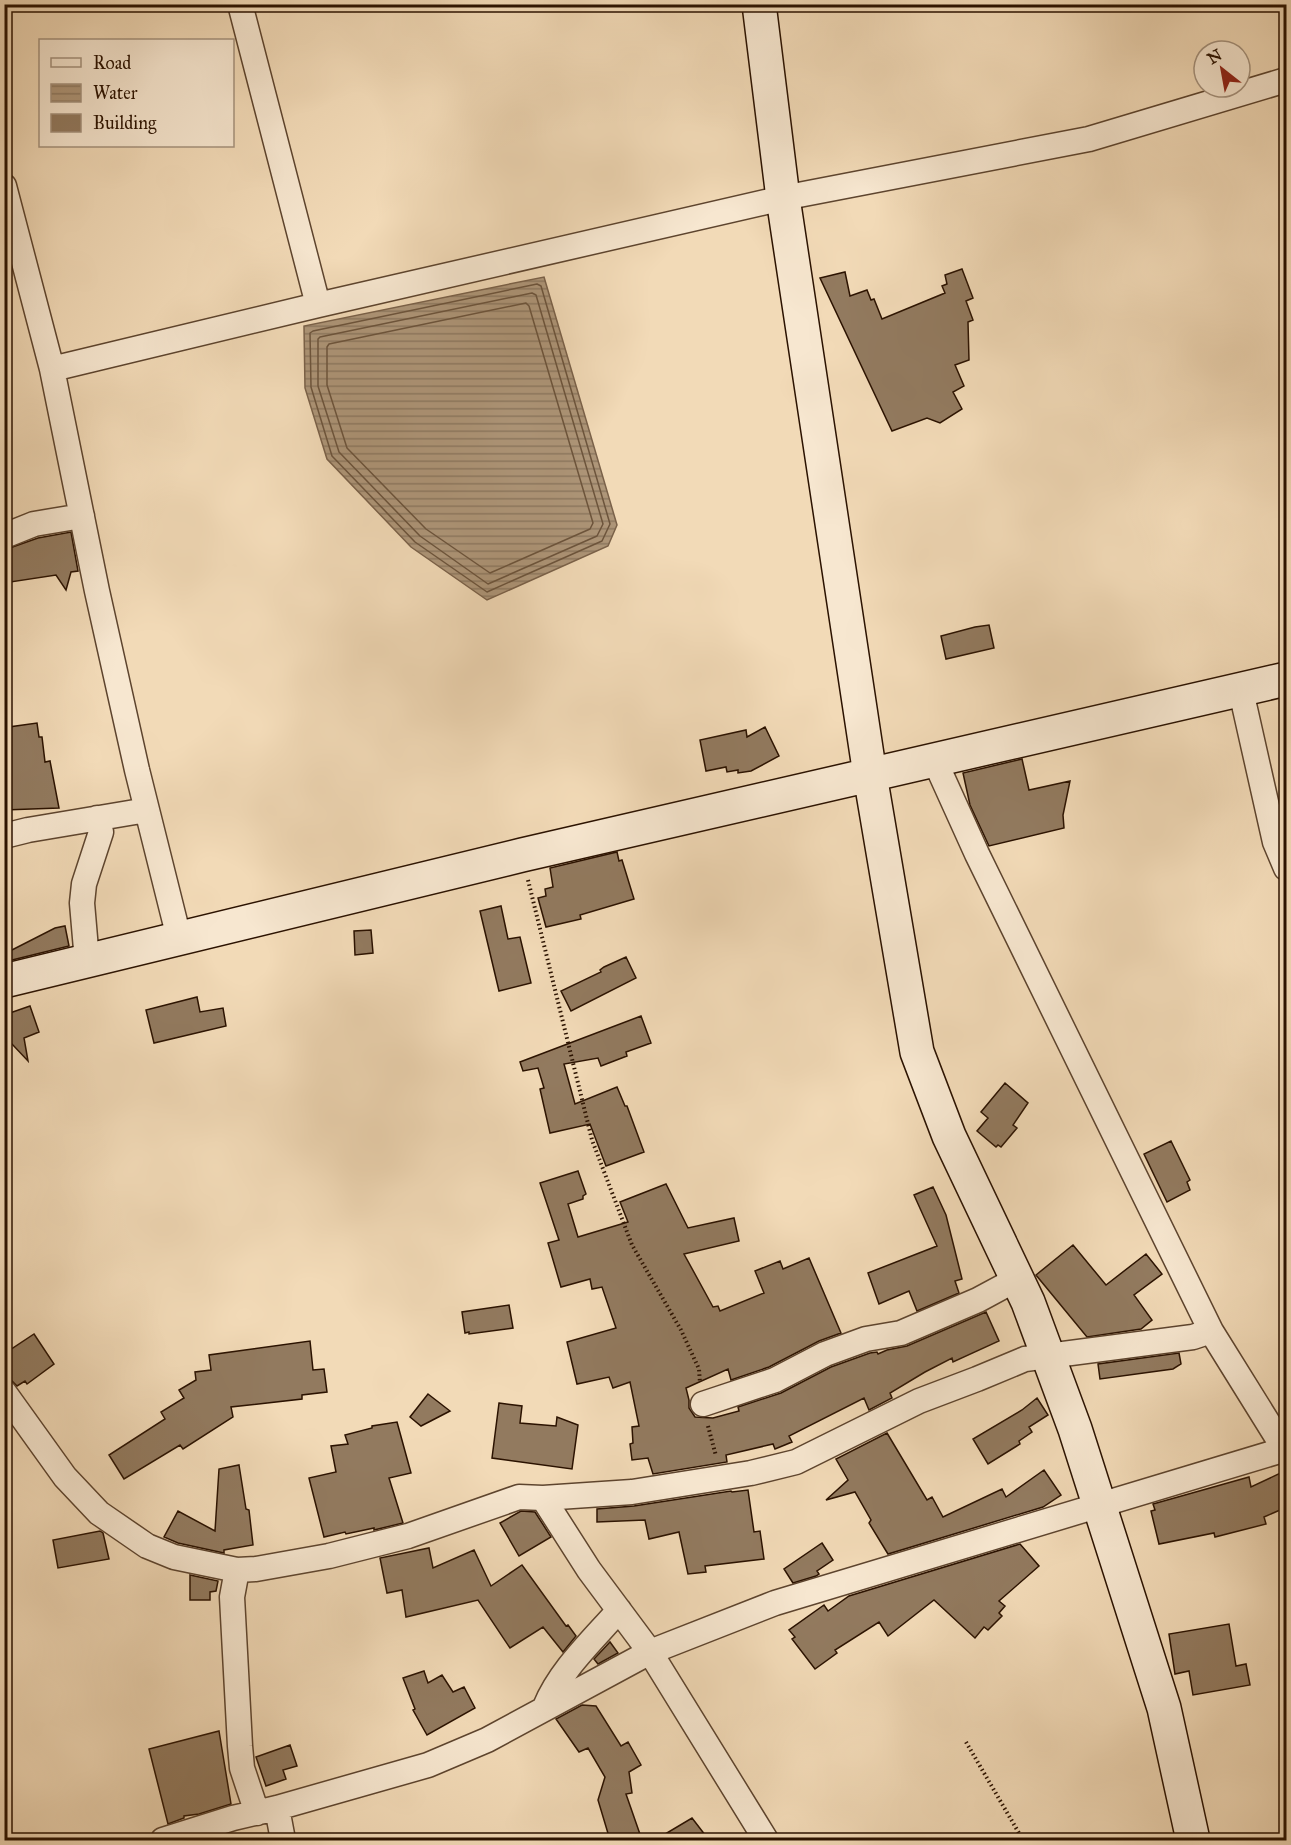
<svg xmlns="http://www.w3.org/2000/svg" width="1291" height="1845" font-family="'IM FELL Great Primer',serif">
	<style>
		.water { fill: url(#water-rules); stroke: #7a6149; stroke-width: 1.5 }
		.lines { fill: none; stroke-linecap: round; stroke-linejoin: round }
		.shore { stroke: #6c543c; stroke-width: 1.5 }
		.building { fill: #927a5f; stroke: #2b1200; stroke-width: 1.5 }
		.street-casing { stroke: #5d442e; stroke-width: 27 }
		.secondary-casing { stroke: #2b1200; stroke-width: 36 }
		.path { stroke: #2b1200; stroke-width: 4; stroke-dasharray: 1.5 3; stroke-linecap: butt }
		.street { stroke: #f7e7d0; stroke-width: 24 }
		.secondary { stroke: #f7e7d0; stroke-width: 33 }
	</style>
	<defs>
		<pattern id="water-rules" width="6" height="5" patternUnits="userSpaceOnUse" patternTransform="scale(1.5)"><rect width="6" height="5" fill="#ae9679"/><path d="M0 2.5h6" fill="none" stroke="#8e7961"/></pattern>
	</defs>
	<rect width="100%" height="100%" fill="#f2dab7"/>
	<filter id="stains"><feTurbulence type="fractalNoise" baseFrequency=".00333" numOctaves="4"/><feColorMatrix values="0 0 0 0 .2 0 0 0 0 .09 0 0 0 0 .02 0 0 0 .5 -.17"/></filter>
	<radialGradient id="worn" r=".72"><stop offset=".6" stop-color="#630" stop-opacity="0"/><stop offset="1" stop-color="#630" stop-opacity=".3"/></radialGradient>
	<path class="water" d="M544 277 617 525 608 546 487 600 411 547 327 459 305 388 304 326Z"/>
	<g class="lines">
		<path class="shore" d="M537 284 541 286 610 524 602 541 487 592 415 542 332 456 311 387 310 333 313 331Z
			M532 293 536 295 603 524 597 536 488 584 420 536 339 452 318 386V339L320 337Z
			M526 303 529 306 593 523 590 529 490 573 426 529 347 448 327 385V347L329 344Z"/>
	</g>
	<path class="building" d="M962 269 973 298 966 301 973 320 968 322 969 360 955 365 964 386 953 392 962 409 940 423 927 418 892 431 820 278 845 272 850 296 867 290 871 300 874 299 882 319 945 293 942 286 947 284 945 275Z
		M71 532 78 571 71 572 66 590 56 575 4 583V550L38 538Z
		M989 625 994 648 946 659 941 636 975 627Z
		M37 723 39 737H42L45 762 50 761 59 808 4 810V739L10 738 9 727Z
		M765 727 779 756 751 771 738 773V770L727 772 726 767 706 771 700 740 746 730 747 737Z
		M1022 759 1029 790 1070 781 1063 815 1064 828 989 846 970 805 963 773Z
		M617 852 619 861 622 860 634 899 580 915 581 919 546 927 538 898 546 896 545 889 553 887 550 868Z
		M501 906 508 939 520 937 531 983 499 991 480 911Z
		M65 926 69 946 4 962V954L55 928Z
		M371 930 373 953 355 955 354 931Z
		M626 957 636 978 571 1011 561 991 601 972 600 970 604 967Z
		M197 997 200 1012 223 1008 226 1026 154 1043 146 1010Z
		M30 1006 39 1032 24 1038 28 1061 12 1044 4 1046V1015Z
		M641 1016 651 1043 626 1052 627 1056 601 1066 598 1058 564 1064 575 1104 617 1087 625 1106H627L644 1152 606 1166 590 1124 550 1133 540 1089 544 1088 538 1068 523 1071 520 1062Z
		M1005 1083 1028 1103 1013 1125 1017 1128 1001 1147 998 1145 996 1147 977 1131 988 1118 981 1112Z
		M1171 1141 1190 1180 1187 1182 1190 1190 1167 1202 1144 1154Z
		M578 1171 586 1194 583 1196V1199L568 1204 578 1237 628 1222 620 1202 666 1184 688 1228 734 1218 739 1241 684 1254 713 1307 718 1306 720 1311 764 1293 755 1271 780 1261 783 1269 809 1258 841 1333 819 1341 769 1367 731 1380 728 1369 686 1388 689 1400V1408L695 1417 713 1418 739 1411 738 1407 781 1393 831 1367 870 1353 877 1352 878 1354 887 1350 907 1346 986 1312 999 1341 953 1362 952 1358 925 1372 890 1393 892 1398 869 1410 864 1398 789 1436 792 1442 775 1449 773 1444 726 1455 727 1462 653 1474 648 1458 632 1460 630 1444 633 1443 632 1427 639 1426 630 1382 613 1388 609 1377 577 1384 567 1342 616 1328 602 1287 592 1289 590 1279 561 1287 548 1243 559 1240 540 1183Z
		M933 1187 946 1215 962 1279 955 1281 959 1293 917 1311 909 1291 879 1304 868 1273 937 1246 914 1195Z
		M1073 1245 1106 1285 1146 1254 1162 1274 1134 1295 1152 1320 1141 1329 1087 1337 1036 1275Z
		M509 1305 513 1328 469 1334V1332L465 1333 462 1312Z
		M34 1334 54 1364 27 1384 25 1381 17 1386 10 1379 4 1378V1354Z
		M310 1341 313 1370 324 1369 327 1392 302 1395V1399L231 1407 233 1417 183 1449 180 1445 124 1479 109 1455 165 1419 161 1412 184 1398 179 1390 196 1380 195 1372 211 1370 209 1355Z
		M1179 1353 1181 1364 1173 1369 1100 1379 1098 1364Z
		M428 1394 450 1411 421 1426 410 1417Z
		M1037 1398 1048 1415 1029 1427 1032 1432 1019 1441 1020 1444 988 1464 973 1439 1022 1410Z
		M499 1403 522 1406 520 1423 556 1426 557 1417 578 1425 572 1469 492 1458Z
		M397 1422 411 1473 389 1478 403 1523 374 1530V1528L346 1534 345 1532 324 1537 309 1478 336 1472 331 1446 348 1444 345 1435 372 1428V1426Z
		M887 1433 927 1500 932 1497 943 1517 1002 1489 1006 1497 1044 1470 1061 1495 1043 1507 888 1554 869 1523 871 1520 855 1492 826 1500 848 1480 836 1459Z
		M239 1465 246 1509 249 1510 253 1545 224 1550V1553L178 1543 164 1537 178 1511 215 1531 219 1469Z
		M1287 1470V1507L1264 1517 1266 1524 1215 1537 1214 1533 1159 1544 1151 1511 1155 1510 1153 1504 1249 1477 1251 1487Z
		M748 1490 754 1532 760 1531 764 1559 705 1566 706 1572 688 1574 679 1532 649 1539 645 1520 597 1522V1509L634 1506 731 1491 732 1492Z
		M521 1511 535 1512 551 1537 519 1556 500 1523Z
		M100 1531 103 1533 109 1559 58 1568 53 1540Z
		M822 1543 833 1560 817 1571 819 1574 816 1576 793 1583 784 1569Z
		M1020 1544 1039 1566 999 1601 1005 1606 999 1613 1002 1616 988 1630 984 1627 975 1638 934 1600 888 1636 879 1622 835 1650 837 1653 815 1669 792 1639 795 1637 789 1630 824 1605 828 1611 849 1596Z
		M429 1548 433 1568 474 1550 491 1586 522 1565 566 1626 568 1625 576 1636 563 1652 543 1627 510 1648 478 1600 406 1617 402 1590 387 1593 380 1558Z
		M190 1575 218 1581 216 1591 210 1592V1600H190Z
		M1229 1624 1236 1666 1246 1664 1250 1685 1193 1695 1189 1671 1175 1674 1169 1634Z
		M610 1642 618 1653 598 1664 594 1659Z
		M424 1671 428 1683 442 1675 453 1692 464 1687 475 1708 427 1735 413 1710 415 1709 403 1678Z
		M582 1705 596 1706 621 1746 628 1742 641 1765 629 1772 632 1793 626 1794 642 1840H610L598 1800 605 1777 588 1748 579 1752 556 1719Z
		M219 1731 231 1804 199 1814 184 1816V1818L168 1824 149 1749Z
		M290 1745 297 1766 283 1770 286 1779 266 1786 256 1757Z
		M692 1818 709 1840H655Z"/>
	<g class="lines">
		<defs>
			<path id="street" d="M240 4 318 305
				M4 186 52 369 97 591 137 770 179 938
				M52 369 318 305 783 198 1089 139 1286 80
				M4 536 34 524 82 516
				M1241 691 1275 842 1286 868
				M934 759 977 854 1211 1331 1285 1450
				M4 836 28 830 147 810
				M87 961 82 903 84 884 101 832 97 818
				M4 1392 65 1477 99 1513 147 1546 174 1557 237 1570 256 1569 329 1556 408 1536 519 1497 543 1498 632 1492 751 1473 796 1462 919 1401 977 1379 1025 1359 1193 1337 1211 1331
				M703 1404 775 1380 825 1354 866 1339 901 1333 978 1300 1017 1279
				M543 1498 589 1570 650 1652 766 1840
				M237 1570 232 1597 240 1746 242 1768 257 1813
				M545 1707C560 1670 593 1640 619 1610
				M277 1808 283 1840
				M163 1840 233 1818 277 1808 428 1765 487 1740 650 1652 775 1603 1286 1449"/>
			<path id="secondary" d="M759 4 783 198 870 775 917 1052 949 1136 1028 1302 1075 1429 1164 1708 1193 1840
				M4 981 522 855 1286 679"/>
		</defs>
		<use href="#street" class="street-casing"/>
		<use href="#secondary" class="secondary-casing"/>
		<path class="path" d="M528 880 592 1140 632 1245 681 1330 699 1369 700 1383
			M708 1426 716 1456
			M966 1742 1023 1840"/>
		<use href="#street" class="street"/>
		<use href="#secondary" class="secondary"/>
	</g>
	<rect width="1291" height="1845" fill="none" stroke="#f2dab7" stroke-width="24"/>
	<rect x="6" y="6" width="1279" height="1833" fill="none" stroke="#2b1200" stroke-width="3"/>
	<rect x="12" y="12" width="1267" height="1821" fill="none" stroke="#2b1200" stroke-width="1.5"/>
	<rect x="39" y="39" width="195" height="108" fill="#f7e7d0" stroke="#a5927d" stroke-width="1.5"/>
	<rect x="51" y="58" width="30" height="9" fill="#f7e7d0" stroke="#a5927d" stroke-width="1.5"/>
	<text x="93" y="69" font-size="18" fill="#2b1200">Road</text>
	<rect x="51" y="84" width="30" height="18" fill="url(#water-rules)" stroke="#a5927d" stroke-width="1.5"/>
	<text x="93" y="99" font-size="18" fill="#2b1200">Water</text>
	<rect x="51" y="114" width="30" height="18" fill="#927a5f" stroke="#a5927d" stroke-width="1.5"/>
	<text x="93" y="129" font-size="18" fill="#2b1200">Building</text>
	<g transform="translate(1222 69) rotate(329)"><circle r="28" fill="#f7e7d0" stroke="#a5927d" stroke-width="1.5"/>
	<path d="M0-4.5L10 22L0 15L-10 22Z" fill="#8f2418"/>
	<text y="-9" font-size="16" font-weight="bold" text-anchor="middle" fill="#2b1200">N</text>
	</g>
	<rect width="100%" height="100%" filter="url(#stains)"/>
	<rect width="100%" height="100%" fill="url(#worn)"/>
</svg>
